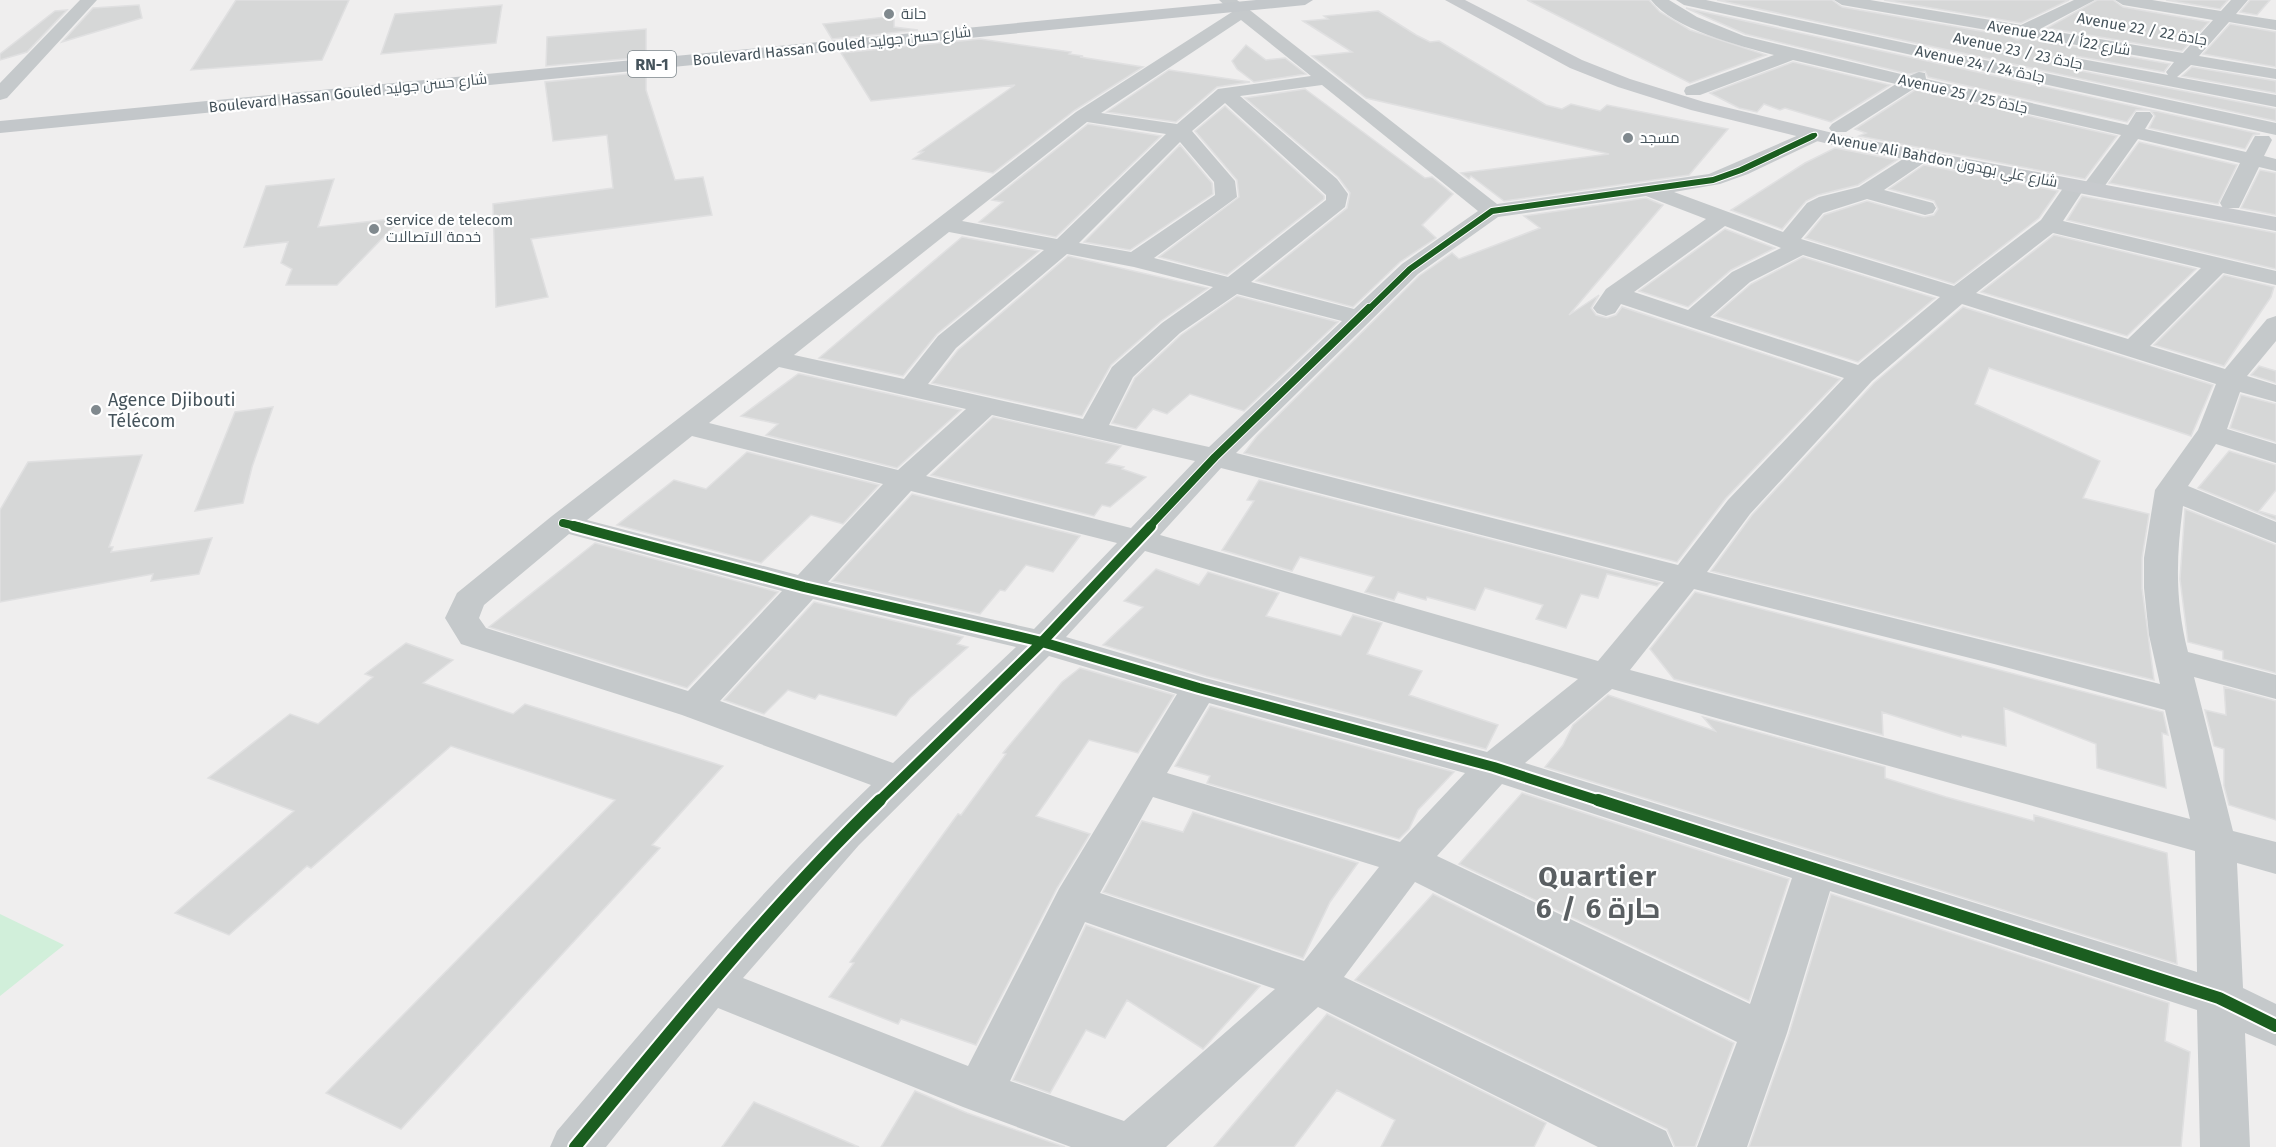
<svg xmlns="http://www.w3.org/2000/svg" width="2276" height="1147" font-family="'Fira Sans',Cairo,sans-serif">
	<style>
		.green { fill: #d1efda }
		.building { fill: #d6d7d7; stroke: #e0e0e1; stroke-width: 1.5 }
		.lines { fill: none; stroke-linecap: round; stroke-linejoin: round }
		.street { fill: #c5c9cb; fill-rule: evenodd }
		.secondary { fill: #c7cacd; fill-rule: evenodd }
		.primary { fill: #c3c7ca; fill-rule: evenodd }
		.cycleway-far4-casing { stroke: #fff; stroke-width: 7 }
		.cycleway-far3-casing { stroke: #fff; stroke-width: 8 }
		.cycleway-far2-casing { stroke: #fff; stroke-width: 10 }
		.cycleway-far1-casing { stroke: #fff; stroke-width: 14 }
		.cycleway-casing { stroke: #fff; stroke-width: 16 }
		.cycleway-far4 { stroke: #1b5e20; stroke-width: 4.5 }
		.cycleway-far3 { stroke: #1b5e20; stroke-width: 6 }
		.cycleway-far2 { stroke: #1b5e20; stroke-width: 8 }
		.cycleway-far1 { stroke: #1b5e20; stroke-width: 10 }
		.cycleway { stroke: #1b5e20; stroke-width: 12 }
		.poi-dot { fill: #80898e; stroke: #fff; stroke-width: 2 }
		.labels { text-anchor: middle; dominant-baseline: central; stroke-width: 4.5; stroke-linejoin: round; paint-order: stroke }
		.far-poi-label { font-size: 15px; fill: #45535b; stroke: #fff; text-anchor: start }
		.far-street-label { font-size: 15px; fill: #45535b; stroke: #fff }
		.shield { fill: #fff; stroke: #7d878c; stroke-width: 1.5 }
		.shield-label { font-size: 16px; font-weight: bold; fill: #45535b }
		.poi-label { font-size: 18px; fill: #45535b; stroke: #fff; text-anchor: start }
		.near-district-label { font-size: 28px; font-weight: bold; letter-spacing: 1.5px; fill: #5a5f62; stroke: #fff }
	</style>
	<rect width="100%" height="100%" fill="#efeeee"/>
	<path class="green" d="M0 914 64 945 0 996Z"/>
	<path class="building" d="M236 0H349L322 60 191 70Z
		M1527 0H1649L1660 12 1690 30 1766 55 1690 83Z
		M1717 0H1832L1842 7 2009 36 2017 40 2025 38 2170 64 2164 72 2076 56 2065 62 2076 70 2276 109V121Z
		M1884 0H2069L2021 23Z
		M2097 0H2113L2123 7 2209 22 2182 51 2047 28Z
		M2166 0H2228L2220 9Z
		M2250 0H2270L2257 15 2240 12Z
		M139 5 142 18 62 42 93 8Z
		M502 5 496 43 381 54 395 14Z
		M1686 8 2260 134 2253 135 2245 149 2149 128 2155 116 2150 110H2136L2127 122 1928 77 1925 71 1909 74 1745 34Z
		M67 10 27 52 0 60V54L55 11Z
		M1378 11 1416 35 1430 42 1439 41 1546 105 1562 109 1571 104 1600 111 1607 105 1728 129 1689 175 1504 201 1471 176 1469 179 1461 173 1609 154 1366 98 1312 56 1352 52 1303 21 1328 19 1324 16Z
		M894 16V27L918 30 832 39 823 24Z
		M2230 24 2276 32V67L2203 54Z
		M646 29V57L546 66 547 37Z
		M980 39 1071 52 1069 54 1083 56 1080 57 1143 67 1075 110 993 173 913 159 923 152H919L1015 85 871 101 841 53Z
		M1246 45 1266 60 1285 58 1306 74 1254 82 1237 69 1232 61Z
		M1793 62 1890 85 1831 122 1785 108 1780 110 1764 104 1757 112 1739 108 1710 93Z
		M2192 67 2276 81V93L2182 76Z
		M1169 70 1250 82 1217 87 1176 122 1107 112Z
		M646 72V90L675 180 703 177 712 215 531 239 548 297 496 307 493 204 613 188 607 135 553 141 545 82Z
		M1305 89 1425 178 1432 177 1453 194 1422 225 1436 238 1400 262 1353 307 1256 281 1347 208 1350 193 1338 177 1245 98Z
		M1915 90 2117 136 2085 179 1859 136 1866 133 1855 129Z
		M1225 106 1324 196V199L1227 275 1159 257 1239 197 1237 180 1195 131Z
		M1088 124 1161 136 1056 237 979 222 1003 202 992 200Z
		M2139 142 2237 165 2218 204 2109 183Z
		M1180 145 1212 183 1213 194 1130 250 1084 242Z
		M1835 148 1897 160 1858 185 1818 195 1806 201 1782 229 1731 210 1805 163Z
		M1924 165 2058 191 2039 218 1954 284 1805 238 1824 215 1867 201 1924 217 1934 215 1938 209 1934 201 1889 189Z
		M2260 170 2276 173V215L2241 208Z
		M334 179 318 227 402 218 337 285H286L292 269 281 263 288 242 244 247 266 186Z
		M2082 196 2276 233V269L2067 220Z
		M1646 198 1663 205 1569 315 1599 295 1591 308 1596 315 1607 318 1616 315 1622 307 1840 379 1726 498 1677 562 1244 453 1257 436 1419 276 1452 253 1459 259 1540 228 1524 216Z
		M1725 229 1775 248 1731 270 1688 307 1639 291Z
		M2054 235 2196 269 2127 336 1981 292Z
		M962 237 1039 251 937 334 903 376 819 358Z
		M1068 256 1208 288 1161 321 1111 365 1082 416 932 383 958 350Z
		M1803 257 1935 298 1858 362 1714 316 1751 284Z
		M2224 275 2274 287 2271 297 2224 366 2154 345Z
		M1237 296 1338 322 1244 411 1190 394 1167 414 1153 409 1136 429 1112 423 1135 378 1181 335Z
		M1963 307 2213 385 2191 436 1989 368 1975 404 2100 461 2083 498 2149 514 2142 558V588L2154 680 1711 571 1752 515 1874 383Z
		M2259 366 2276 371V383L2251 375Z
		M798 374H800L961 410 897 468 766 435 778 424 741 416Z
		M2241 395 2276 404V442L2230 428Z
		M273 407 252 467 243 503 195 511 235 412Z
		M993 417 1121 446 1106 463 1124 467 1122 469 1146 477 1110 507 1102 505 1094 516 931 475Z
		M2229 451 2276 465V490L2259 511 2276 516V520L2198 488Z
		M747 452 879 485 843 524 811 515 761 563 617 525 674 480 706 489Z
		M142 455 109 547H113L111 552 212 538 199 574 151 581 153 574 0 602V510L28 462Z
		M1259 480 1660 583 1657 586 1607 574 1598 598 1581 594 1566 628 1536 619 1543 605 1485 588 1475 610 1427 597 1426 600 1398 592 1394 600 1365 592 1374 577 1300 557 1292 571 1222 550 1254 501 1247 500Z
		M912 494 1080 536 1053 572 1026 565 1005 591 1000 590 980 614 832 581Z
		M2185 509 2276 545V673L2223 659V651L2188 642 2180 579Z
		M595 543 778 592 687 688 489 627Z
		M1156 569 1199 585 1208 572 1279 593 1266 616 1341 636 1353 615 1382 623 1367 654 1422 671 1409 695 1498 725 1486 749 1206 676 1103 645 1143 607 1124 601Z
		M1695 592 2163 712 2168 735 2162 733 2166 788 2097 768 2096 744 2004 708 2006 746 1962 735 1961 737 1882 712 1883 735 1674 679 1650 649Z
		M814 602 963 637 957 644 968 647 910 698 896 716 819 694 815 699 788 690 764 714 724 700Z
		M406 643 453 660 423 683 513 714 525 704 723 766 652 845 660 848 401 1129 326 1093 615 800 451 746 311 868 307 866 229 935 175 913 294 811 208 778 290 714 318 724 373 677 365 674Z
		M1080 668 1174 695 1138 753 1089 740 1036 816 1090 834 1057 888 976 1045 901 1019 898 1024 829 997 854 963 850 962 958 814 961 815 1006 754 1003 753 1062 682Z
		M2224 687 2276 701V820L2229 805 2224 786V749L2214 746 2205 710 2226 715Z
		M1608 695 1715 731 1703 717 1885 767V778L1946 797 2034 821V815L2167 853 2177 964 1545 767 1563 745 1573 725Z
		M1210 706 1454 772 1418 810 1409 829 1399 839 1207 783 1210 776 1175 766Z
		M1522 793 1789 879 1749 1001 1459 864Z
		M1193 812 1358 863 1330 902 1303 958 1103 892 1142 821 1183 832Z
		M1433 894 1734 1043 1695 1147H1675L1667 1129 1355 980Z
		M1831 894 2169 1003 2165 1041 2190 1052 2181 1147H1749L1789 1034Z
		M1086 925 1260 986 1203 1049 1127 1000 1105 1038 1086 1030 1050 1093 1013 1080Z
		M1327 1014 1546 1123 1534 1147H1381L1395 1120 1337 1090 1294 1147H1214Z
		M915 1091 967 1113 1065 1147H881Z
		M754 1102 859 1147H722Z"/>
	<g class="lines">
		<path class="street" d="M80 0H97L7 98 0 100V83Z
			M1219 0H1237L1497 204 1709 174 1808 131H1822L1825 135 1822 139 1748 174 1720 184 1674 192 1783 232 1807 203 1819 197 1859 187 1914 152H1928L1931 156 1928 160 1884 190 1933 203 1936 208 1933 213 1925 215 1867 199 1823 213 1801 239 1954 286 2041 220 2068 181 2076 180 2085 183 2121 135 1915 88 1846 132H1832L1829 128 1832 124 1896 84 1793 60 1700 95H1686L1684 91 1686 87 1774 55C1740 46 1673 29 1651 0H1669L1697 17 1744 36 1909 76 1919 72 1925 73 1926 79 2128 125 2136 112H2150L2153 116 2145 129 2246 152 2255 136H2269L2272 140 2264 156 2276 159V171L2259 167 2239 208H2223L2220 203 2240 163 2138 139 2099 194 2091 195 2082 192 2063 221 2276 271V285L2223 273 2150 346 2225 369 2267 319 2276 316V341L2247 376 2276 385V402L2240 392 2227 429 2276 444V463L2216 444 2188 486 2276 522V543L2183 506C2176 558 2175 601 2188 652L2276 675V699L2194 677 2233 831 2276 842V874L2237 863 2243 988 2276 1004V1046L2245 1033 2250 1147H2200L2197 1010 1830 891 1787 1033 1747 1147H1697L1737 1042 1415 882 1344 977 1666 1131 1673 1147H1598L1318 1007 1166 1147H1071L963 1107 718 1008 606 1147H550L557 1131C658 1013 758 892 871 785L682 715 461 644 445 618 457 593 552 516 1076 112 1232 12ZM1241 20 1311 76 1218 89 1177 124 1101 113ZM1322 85 1478 211 1402 264 1354 309 1251 282 1345 207 1348 194 1337 179 1240 96ZM1225 103 1326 195V200L1228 277 1154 258 1237 197 1235 181 1192 131ZM1087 122 1166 134 1057 239 962 221ZM1180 142 1214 182 1215 195 1131 252 1079 243ZM1646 196 1706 219 1606 289 1593 308 1597 313 1606 316 1615 313 1621 304 1844 378 1728 500 1678 565 1236 453 1418 274 1498 217ZM1725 226 1781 248 1732 272 1688 310 1634 292ZM949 232 1044 250 938 336 904 379 794 355ZM2053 233 2201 268 2128 339 1976 293ZM1067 254 1134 267 1213 287 1162 323 1112 367 1083 419 928 384 956 348ZM1803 255 1940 297 1858 365 1710 317 1750 282ZM1237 294 1342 321 1209 447 1109 425 1133 377 1180 333ZM1962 304 2216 384 2198 430 2155 490 2144 558V588L2149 635 2160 684 1707 572 1750 514 1872 381ZM779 367 966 409 898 470 709 423ZM992 415 1195 461 1131 528 926 476ZM692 436 883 484 798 575 587 520ZM1221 468 1664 582 1598 661 1160 535ZM911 491 1117 543 1034 629 828 582ZM569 534 782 591 688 691 486 628 479 618 484 605ZM1145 551 1578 679 1487 752 1205 678 1066 637ZM1694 589 1994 664 2165 710 2190 819 1630 670ZM813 599 1016 647 893 763 720 701ZM1049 656 1177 694 1059 889 968 1066 743 978 859 845ZM1612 689 2195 851 2197 972 1525 763ZM1209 703 1465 773 1400 842 1167 773ZM1502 784 1792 878 1750 1004 1437 856ZM1153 797 1379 867 1304 961 1100 893ZM1085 922 1275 989 1124 1121 1010 1081Z
			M1676 0H1706L2276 123V135L1684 5Z
			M1834 0H1870L2021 25 2074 0H2095L2040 29 2183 53 2213 20 2123 5 2115 0H2152L2221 11 2231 0H2248L2236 14 2276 20V30L2229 22 2199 56 2276 69V79L2191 65 2177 77 2276 95V107L2076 68 2067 63 2076 58 2168 75 2166 72 2174 62 2025 36 2018 38 2010 34 1842 5Z"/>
		<path class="secondary" d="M1445 0H1465L1582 60 1630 79 1704 102 1841 135 2276 217V231L1841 147 1691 110 1618 87 1570 68Z"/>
		<path class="primary" d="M1256 0H1313L1305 5 0 133V121Z"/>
		<defs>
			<path id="cycleway-far4" d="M1810 137 1815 135"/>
			<path id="cycleway-far3" d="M1368 310 1410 269 1492 211 1713 180 1741 170 1813 136"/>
			<path id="cycleway-far2" d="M563 523 580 527
				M1149 527 1215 457 1369 308"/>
			<path id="cycleway-far1" d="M574 526 804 587 1042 642 1199 688 1494 767 1603 802
				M878 802 1042 642 1151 526"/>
			<path id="cycleway" d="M1598 800 2219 998 2276 1026
				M575 1147C673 1029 770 907 880 800"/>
		</defs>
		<use href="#cycleway-far4" class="cycleway-far4-casing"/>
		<use href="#cycleway-far3" class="cycleway-far3-casing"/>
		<use href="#cycleway-far2" class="cycleway-far2-casing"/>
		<use href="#cycleway-far1" class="cycleway-far1-casing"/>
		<use href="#cycleway" class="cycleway-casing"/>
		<use href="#cycleway-far4" class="cycleway-far4"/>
		<use href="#cycleway-far3" class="cycleway-far3"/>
		<use href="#cycleway-far2" class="cycleway-far2"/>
		<use href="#cycleway-far1" class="cycleway-far1"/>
		<use href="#cycleway" class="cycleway"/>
	</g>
	<g class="poi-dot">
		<circle cx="889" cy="14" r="6"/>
		<circle cx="1628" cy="138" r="6"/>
		<circle cx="374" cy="229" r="6"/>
		<circle cx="96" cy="410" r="6"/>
	</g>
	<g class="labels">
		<g class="far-poi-label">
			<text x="901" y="14">حانة</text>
			<text x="1640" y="138">مسجد</text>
			<text x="386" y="220">service de telecom<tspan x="386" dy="17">خدمة الاتصالات</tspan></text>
		</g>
		<g class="far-street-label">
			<text transform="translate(2142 29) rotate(10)">Avenue 22 / جادة 22</text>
			<text transform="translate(2059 38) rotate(10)">Avenue 22A / شارع 22أ</text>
			<text transform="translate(832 46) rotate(-6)">Boulevard Hassan Gouled شارع حسن جوليد</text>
			<text transform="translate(2018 51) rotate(12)">Avenue 23 / جادة 23</text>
			<text transform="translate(1980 64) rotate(12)">Avenue 24 / جادة 24</text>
			<text transform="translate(348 93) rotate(-6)">Boulevard Hassan Gouled شارع حسن جوليد</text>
			<text transform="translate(1963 94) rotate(13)">Avenue 25 / جادة 25</text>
			<text transform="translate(1943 160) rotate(11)">Avenue Ali Bahdon شارع علي بهدون</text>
		</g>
		<rect class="shield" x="628" y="51" width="48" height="26" rx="4.5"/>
		<g class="shield-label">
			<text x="652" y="64">RN-1</text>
		</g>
		<g class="poi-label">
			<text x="108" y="400">Agence Djibouti<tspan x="108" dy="21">Télécom</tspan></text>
		</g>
		<g class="near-district-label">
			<text x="1598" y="876">Quartier<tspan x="1598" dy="32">6 / حارة 6</tspan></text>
		</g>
	</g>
</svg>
